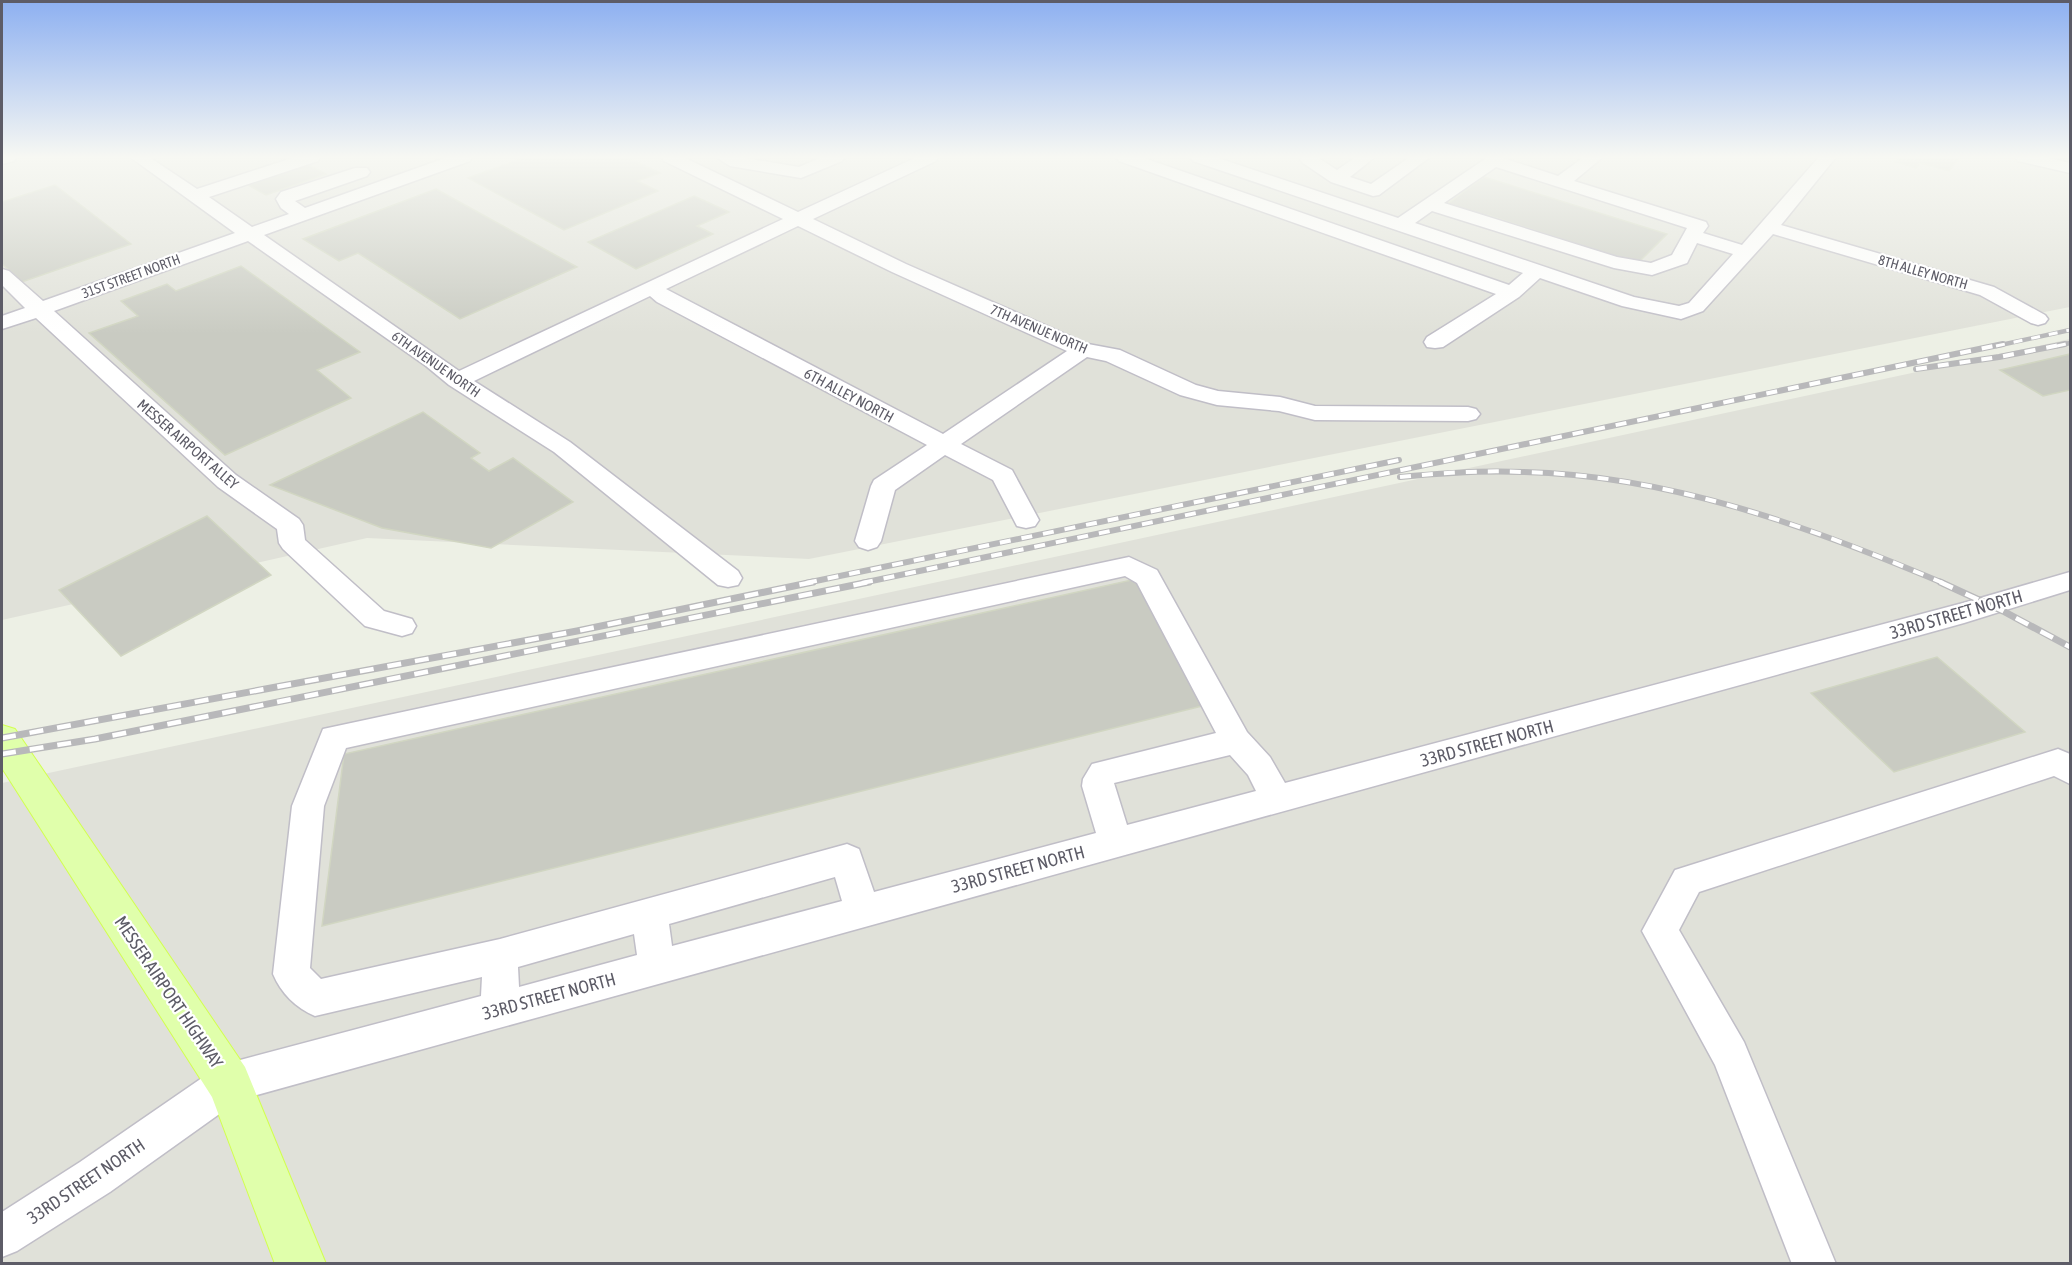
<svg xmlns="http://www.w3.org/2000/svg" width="2072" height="1265" font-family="'Asap Condensed',sans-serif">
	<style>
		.industrial { fill: #e0e1d9 }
		.building { fill: #c9cbc2; stroke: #d1d6c2; stroke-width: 1.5 }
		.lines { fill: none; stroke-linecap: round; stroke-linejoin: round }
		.minor-casing { stroke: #c0bec7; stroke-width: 3 }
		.major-casing { stroke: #d2ff4f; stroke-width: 2 }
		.minor { fill: #fff; fill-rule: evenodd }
		.major { fill: #e0ffab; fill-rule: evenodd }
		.rail-far2-casing { stroke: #b8b8ba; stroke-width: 4.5 }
		.rail-far1-casing { stroke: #b8b8ba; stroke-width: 6 }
		.rail-casing { stroke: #b8b8ba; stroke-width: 7 }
		.rail-far2 { stroke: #fff; stroke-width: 3; stroke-dasharray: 9; stroke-linecap: butt }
		.rail-far1 { stroke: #fff; stroke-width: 4; stroke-dasharray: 11; stroke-linecap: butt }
		.rail { stroke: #fff; stroke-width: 4.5; stroke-dasharray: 14; stroke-linecap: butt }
		.labels { text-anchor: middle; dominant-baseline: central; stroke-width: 4.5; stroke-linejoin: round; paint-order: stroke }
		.far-street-label { font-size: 14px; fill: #5d5c67; stroke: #fff }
		.street-label { font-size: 15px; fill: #5d5c67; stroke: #fff }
		.near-street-label { font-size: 18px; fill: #5d5c67; stroke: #fff }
	</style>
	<rect width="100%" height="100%" fill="#edf0e5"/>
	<path class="industrial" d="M2 157H2070V307L809 559 367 538 2 620Z
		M2070 339V1263H2V783Z"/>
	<path class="building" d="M526 157H626L660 173 637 181 658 191 564 230 468 178Z
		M1900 157H1960L1949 171 1920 163 1916 168 1895 162Z
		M304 162 326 174 266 195 248 185 273 176 269 174Z
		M1484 177 1667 234 1637 264 1488 215 1485 218 1446 205Z
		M55 185 131 244 22 282 2 264V202Z
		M436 189 577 267 460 319 358 253 339 261 303 239Z
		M694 196 729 212 697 226 713 234 636 269 588 242Z
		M241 266 360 352 317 370 351 398 225 455 89 333 138 316 121 301 167 284 176 291Z
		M2070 354V390L2043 396 2000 370Z
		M423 412 480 453 471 458 489 471 513 458 573 502 491 548 382 528 270 485Z
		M207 516 271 575 121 656 59 590Z
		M1136 579 1206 705 322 926 344 754Z
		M1937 657 2025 732 1894 772 1811 693Z"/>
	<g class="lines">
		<defs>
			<path id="minor" d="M2 157H17L14 161 2 164Z
				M130 157H149L197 189 295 157H320L318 161 209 197 252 227 289 214 281 208 276 199 281 192 355 168H367L370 172 367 176 295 201 305 208 448 157H472L470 161 264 235 459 371 783 219 664 161 662 157H683L798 212 917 157H938L936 161 813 219 906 264 1088 344 1120 350 1196 385 1218 391 1280 397 1315 406 1468 407 1476 409 1480 414 1476 419 1468 421 1315 420 1279 411 1217 405 1180 395 1106 361 1087 357 961 444 1012 470 1039 520 1035 526 1026 528 1017 526 993 480 945 455 895 490 881 541 877 547 868 550 859 547 855 541 871 486 874 480 927 445 657 302 650 296 474 381 570 442 738 571 742 578 738 585 728 587 718 585 554 452 449 385 426 366 248 241 54 311 236 475 299 519 303 525 305 540 384 611 412 619 416 626 412 633 402 636 365 626 283 549 279 543 277 529 218 487 36 318 2 329V316L25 308 2 285V269L9 271 43 301 235 233ZM798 226 892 272 1067 351 943 434 666 289Z
				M716 157H739L799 167 822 157H845L842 161 801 178 730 166Z
				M1116 157H1141L1509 285 1523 273 1193 161 1190 157H1215L1398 218 1488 157H1500L1558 176 1584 157H1603L1574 181 1706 222 1708 226 1703 233 1742 245 1819 157H1836L1781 225 1994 287 2045 315 2048 319 2045 323 2038 325 2031 323 1980 295 1773 234 1703 311 1681 319 1622 306 1540 278 1519 297 1443 347 1435 348 1427 347 1424 342 1427 337 1496 294 1119 161ZM1496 167 1687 228 1672 255 1651 263 1617 257 1444 203ZM1432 211 1614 268 1652 275 1687 263 1697 243 1733 254 1689 303 1679 306 1634 297 1415 223Z
				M1302 157H1317L1337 170 1356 157H1375L1350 177 1371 184 1410 157H1430L1379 195 1373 196 1331 182 1303 163 1300 159Z
				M2015 157H2045L2070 163V173L2018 161Z
				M1129 557 1157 570 1247 732 1270 757 1285 783 1963 603 2070 572V590L1964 623 239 1100 110 1192 17 1251 2 1257V1212L80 1162 215 1069 229 1063 481 996 482 977 315 1016C296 1008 281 993 273 974L292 806 323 729ZM1125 576 1137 583 1216 733 1092 764 1083 779 1082 786 1096 833 874 892 859 849 847 844 500 939 321 979 310 968 324 806 346 748ZM1230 755 1248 775 1256 791 1127 825 1114 783ZM835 877 842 901 672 946 669 924ZM634 934 637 955 519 987 518 967Z
				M2058 749 2070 754V784L2054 776 1699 892 1679 930 1744 1042 1836 1264H1792L1715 1065 1642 931 1675 870Z"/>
			<path id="major" d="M2 725 15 729 245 1067 326 1264H275L212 1097 2 768Z"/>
		</defs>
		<use href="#minor" class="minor-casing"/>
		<use href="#major" class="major-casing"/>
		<use href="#minor" class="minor"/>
		<use href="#major" class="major"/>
		<defs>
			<path id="rail-far2" d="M1996 346 2070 330
				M2057 346 2070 343"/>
			<path id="rail-far1" d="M1916 369 1999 357 2065 344
				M1400 477C1441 473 1482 470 1523 472 1668 475 1811 527 1943 583
				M806 583 1399 460
				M862 583 2003 344"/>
			<path id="rail" d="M1940 582 2003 611 2070 647
				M2 738 577 631 813 582
				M2 754 95 739 869 582"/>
		</defs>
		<use href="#rail-far2" class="rail-far2-casing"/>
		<use href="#rail-far1" class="rail-far1-casing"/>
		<use href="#rail" class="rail-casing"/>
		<use href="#rail-far2" class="rail-far2"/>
		<use href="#rail-far1" class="rail-far1"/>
		<use href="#rail" class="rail"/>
	</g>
	<linearGradient id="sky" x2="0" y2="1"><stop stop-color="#8db0f1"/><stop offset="0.47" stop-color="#f7f8f3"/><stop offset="1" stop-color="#f7f8f3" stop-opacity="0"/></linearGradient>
	<rect width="2072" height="334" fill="url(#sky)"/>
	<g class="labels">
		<g class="far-street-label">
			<text transform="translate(1923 272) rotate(16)">8TH ALLEY NORTH</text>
			<text transform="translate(131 276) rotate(-20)">31ST STREET NORTH</text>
			<text transform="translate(1039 329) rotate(23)">7TH AVENUE NORTH</text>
			<text transform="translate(436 364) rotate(35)">6TH AVENUE NORTH</text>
		</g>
		<g class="street-label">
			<text transform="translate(849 395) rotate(28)">6TH ALLEY NORTH</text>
			<text transform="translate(188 444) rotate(41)">MESSER AIRPORT ALLEY</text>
		</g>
		<g class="near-street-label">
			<text transform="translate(1956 614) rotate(-16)">33RD STREET NORTH</text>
			<text transform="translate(1487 743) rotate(-15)">33RD STREET NORTH</text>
			<text transform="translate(1018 869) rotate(-15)">33RD STREET NORTH</text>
			<text transform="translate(169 992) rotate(56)">MESSER AIRPORT HIGHWAY</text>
			<text transform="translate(549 996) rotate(-15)">33RD STREET NORTH</text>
			<text transform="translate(86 1181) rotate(-34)">33RD STREET NORTH</text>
		</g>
	</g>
	<rect width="2072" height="1265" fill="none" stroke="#5d5c67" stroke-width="6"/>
</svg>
